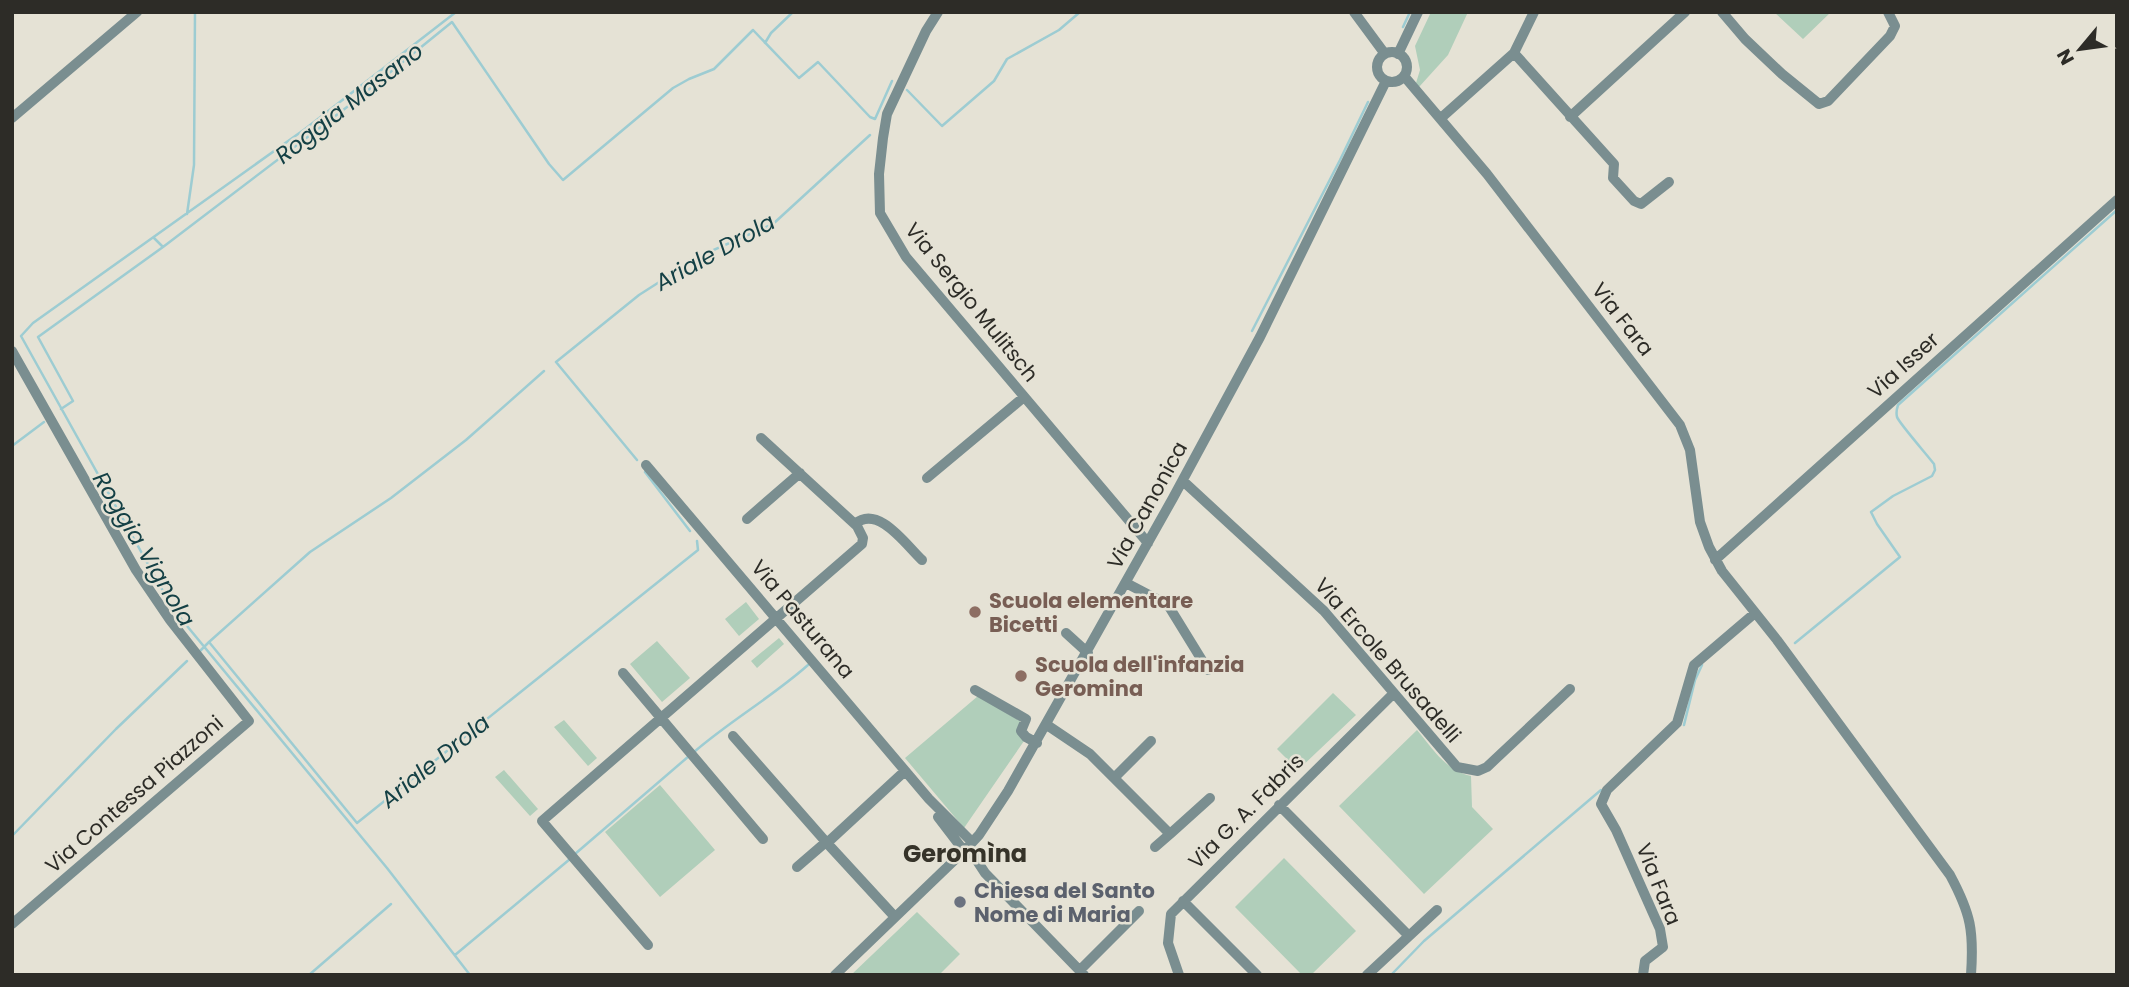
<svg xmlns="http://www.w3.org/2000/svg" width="2129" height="987" font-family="Poppins,sans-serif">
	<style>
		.green { fill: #b0ceba }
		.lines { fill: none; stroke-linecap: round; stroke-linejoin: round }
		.stream { stroke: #9dccd2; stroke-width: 2.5 }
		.minor { stroke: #7a8e90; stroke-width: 10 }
		.education-dot { fill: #8d6e63; stroke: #e5e2d5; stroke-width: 2.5 }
		.worship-dot { fill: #6b7280; stroke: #e5e2d5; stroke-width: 2.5 }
		.labels { text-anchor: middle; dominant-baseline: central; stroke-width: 5; stroke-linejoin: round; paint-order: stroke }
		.street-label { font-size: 21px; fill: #2d2c27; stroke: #e5e2d5 }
		.education-label { font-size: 21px; font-weight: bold; fill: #785e54; stroke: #e5e2d5; text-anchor: start }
		.worship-label { font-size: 21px; font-weight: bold; fill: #5b616d; stroke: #e5e2d5; text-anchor: start }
		.water-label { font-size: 23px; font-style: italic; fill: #144045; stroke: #e5e2d5 }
		.quarter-label { font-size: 24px; font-weight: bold; fill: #363329; stroke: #e5e2d5 }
	</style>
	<rect width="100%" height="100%" fill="#e5e2d5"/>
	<path class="green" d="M1431 12H1468L1448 55 1419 87 1416 83 1420 70 1415 46Z
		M1774 12H1831L1803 39Z
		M746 602 759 619 739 636 725 619Z
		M779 638 784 644 757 668 751 661Z
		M657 641 690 678 662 702 630 664Z
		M1333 693 1356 715 1298 770 1277 749Z
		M978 696 1020 721 1024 741 964 828 905 758Z
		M564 720 597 758 588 766 554 727Z
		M1417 730C1433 749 1445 770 1471 776L1472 807 1493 829 1424 894 1339 806Z
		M504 770 538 809 530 816 495 777Z
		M660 785 715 850 660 897 605 832Z
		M1284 858 1356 931 1311 975H1302L1235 907Z
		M917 912 960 954 939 975H851Z"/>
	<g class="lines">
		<path class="stream" d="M456 12 305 129 33 323 21 336 173 609 387 868 470 975
			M1403 27 1410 12
			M765 43 771 33 793 12
			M907 90 942 126 994 81 1007 59 1059 30 1080 12
			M187 214 194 165 195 12
			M154 238 163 247 351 104 452 22 549 164 563 180 673 88 689 79 714 69 753 30 799 78 818 62 870 117 875 119 892 81
			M1252 331 1340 160 1368 102
			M61 409 73 401 38 337 163 247
			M12 446 44 422
			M637 460 556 362 639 295 700 256 773 224 870 135
			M645 472 690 531
			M209 642 310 552 391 498 466 440 544 371
			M1795 643 1900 557 1877 524 1871 512 1893 496 1932 476 1935 470 1934 464C1928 456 1899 423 1897 417 1896 413 1897 408 1898 405L2117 210
			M200 651 209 642 357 823 698 550 697 541
			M1684 725 1695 680 1702 665
			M694 752C731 720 772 697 808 665
			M12 836 116 729 187 661
			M575 854 689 756
			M455 955 570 859
			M309 975 391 904
			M1391 975 1424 941 1601 790"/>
		<path class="minor" d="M938 12 926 31 887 114 883 138 879 174 880 213 906 257 1148 543
			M1354 12 1385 54
			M1722 12 1745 39 1782 74 1819 104 1828 101 1890 36 1895 26 1888 12
			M1377 67a15 15 0 1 1 30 0a15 15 0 1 1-30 0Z
			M1514 53 1614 164 1613 178 1634 201 1641 204 1669 182
			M1398 54 1418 12
			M1404 76 1487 174 1680 425 1690 450 1700 522 1709 547 1722 571 1777 640 1950 875C1971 914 1974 931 1971 975
			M1570 117 1685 12
			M12 118 137 12
			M1441 118 1514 53 1534 12
			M12 351 136 570 170 620 249 721 12 924
			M646 465 929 799 972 842
			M927 478 1024 397
			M1183 481 1324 611 1457 767 1478 771 1487 767 1570 689
			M747 519 800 473
			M855 524C878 504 906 545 922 560
			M1715 560 2117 200
			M1126 583 1168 605 1208 670
			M1066 633 1088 653
			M623 673 763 839
			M975 690 1026 719 1021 731 1026 737 1037 743
			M1047 725 1090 754 1170 834 1155 847
			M733 736 826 842 895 917
			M1114 778 1151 741
			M1279 805 1409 936 1367 975
			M938 817 964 851
			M1170 834 1210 798
			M827 843 905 771
			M968 847 985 873 1084 975
			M797 867 826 842
			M1183 901 1257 975
			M1409 936 1437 910
			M648 945 542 821 862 544 863 538 857 526 761 438
			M1080 970 1139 911
			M835 975 964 851 979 835 1008 791 1173 498 1260 337 1386 81
			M1179 975 1168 943 1171 914 1394 693
			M1643 975 1645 961 1663 947 1660 929 1616 830 1601 804 1607 790 1677 723 1694 665 1755 613"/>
	</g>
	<g class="education-dot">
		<circle cx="975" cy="612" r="7"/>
		<circle cx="1021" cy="676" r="7"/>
	</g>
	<circle class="worship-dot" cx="960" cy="902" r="7"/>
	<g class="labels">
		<g class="street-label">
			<text transform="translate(972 302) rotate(51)">Via Sergio Mulitsch</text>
			<text transform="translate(1623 319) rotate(52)">Via Fara</text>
			<text transform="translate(1903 365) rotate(-42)">Via Isser</text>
			<text transform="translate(1147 505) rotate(-61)">Via Canonica</text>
			<text transform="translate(803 619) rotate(50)">Via Pasturana</text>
			<text transform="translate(1388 660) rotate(49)">Via Ercole Brusadelli</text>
			<text transform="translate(134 794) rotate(-41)">Via Contessa Piazzoni</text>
			<text transform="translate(1246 811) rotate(-45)">Via G. A. Fabris</text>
			<text transform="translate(1659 884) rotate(68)">Via Fara</text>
		</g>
		<g class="education-label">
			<text x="989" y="600">Scuola elementare<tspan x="989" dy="24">Bicetti</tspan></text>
			<text x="1035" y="664">Scuola dell'infanzia<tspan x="1035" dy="24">Geromina</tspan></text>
		</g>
		<g class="worship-label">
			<text x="974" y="890">Chiesa del Santo<tspan x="974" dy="24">Nome di Maria</tspan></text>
		</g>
		<g class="water-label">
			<text transform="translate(349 103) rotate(-38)">Roggia Masano</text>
			<text transform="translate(715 252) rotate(-29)">Ariale Drola</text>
			<text transform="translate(144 549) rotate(59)">Roggia Vignola</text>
			<text transform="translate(435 761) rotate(-39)">Ariale Drola</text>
		</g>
		<g class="quarter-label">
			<text x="965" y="853">Geromìna</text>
		</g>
	</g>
	<rect width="2129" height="987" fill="none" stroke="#2d2c27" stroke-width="28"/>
	<g transform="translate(2080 49) rotate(241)" stroke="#e5e2d5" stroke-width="5" paint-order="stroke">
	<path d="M0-5L12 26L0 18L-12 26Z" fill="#2d2c27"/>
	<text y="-10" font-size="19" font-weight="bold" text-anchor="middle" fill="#2d2c27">N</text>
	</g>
</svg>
